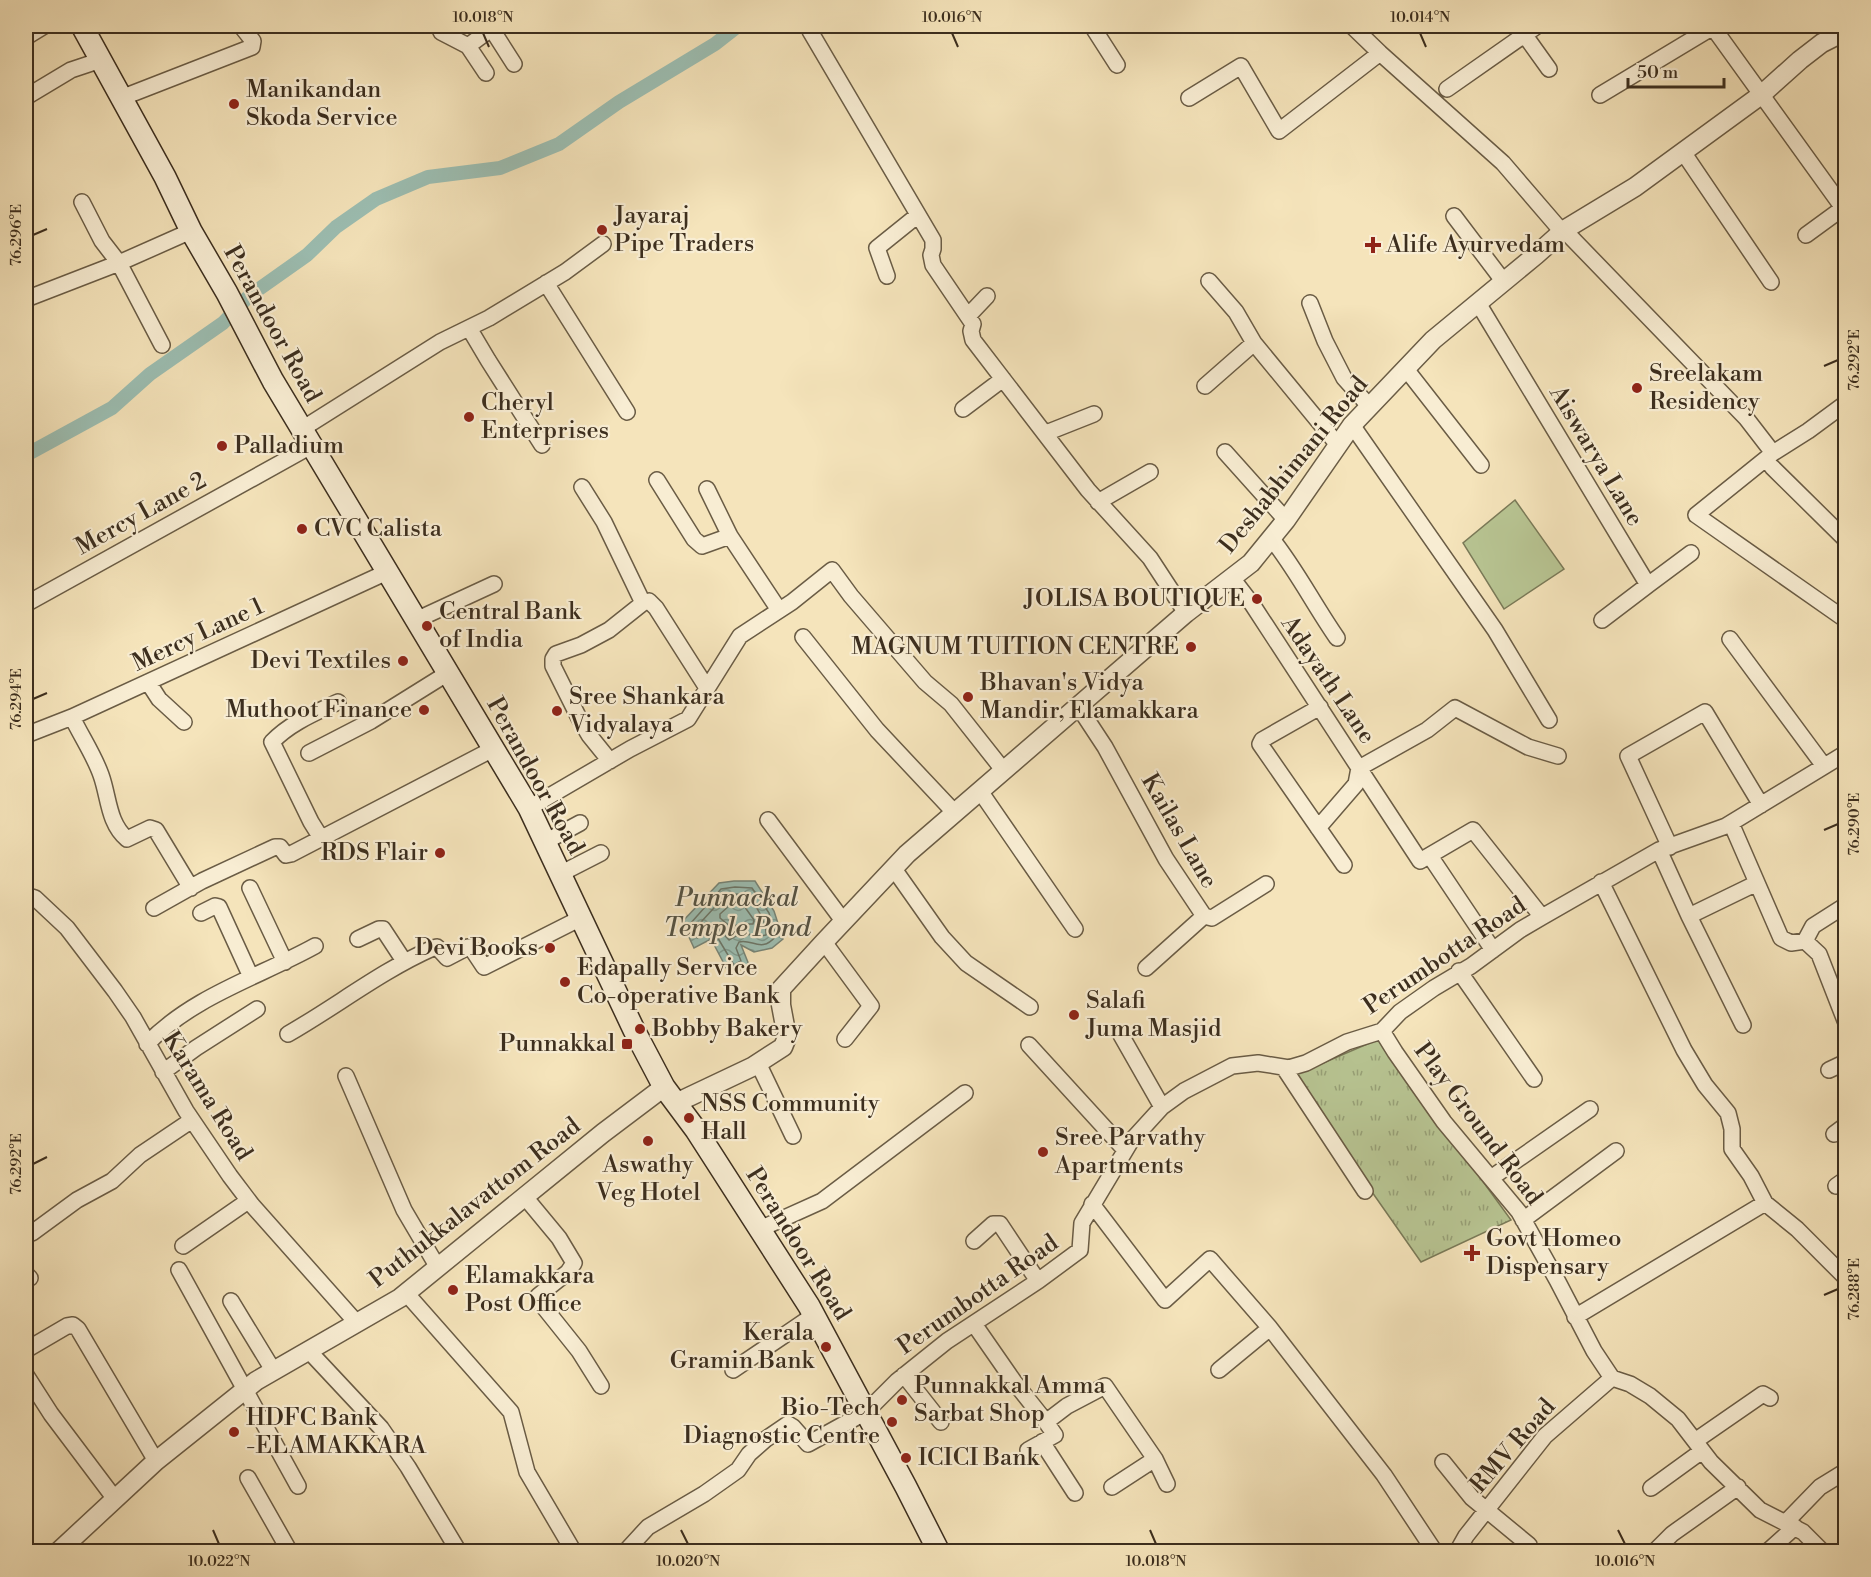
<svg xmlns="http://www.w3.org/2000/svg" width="1871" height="1577" font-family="'Libre Bodoni',serif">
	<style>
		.green { fill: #b8c593; stroke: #7a7a58; stroke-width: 1.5 }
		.park { fill: url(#park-tufts); stroke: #7a7a58; stroke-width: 1.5 }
		.water { fill: url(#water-waves); stroke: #768477; stroke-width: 1.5 }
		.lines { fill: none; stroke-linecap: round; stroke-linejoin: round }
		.shore { stroke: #6c7668; stroke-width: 1.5 }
		.canal { stroke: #9cbeb2; stroke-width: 14 }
		.minor-casing { stroke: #6a5c45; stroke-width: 18 }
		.tertiary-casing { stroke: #6a5c45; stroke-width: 21 }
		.secondary-casing { stroke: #3c2e1e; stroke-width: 24 }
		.minor { stroke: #f8edd3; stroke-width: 15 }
		.tertiary { stroke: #f8edd3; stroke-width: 18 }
		.secondary { stroke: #f8edd3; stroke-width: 21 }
		.ticks { fill: none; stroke: #3c2e1e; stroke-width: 2 }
		.poi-dot { fill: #8f2418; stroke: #f8edd3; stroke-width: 2 }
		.labels { text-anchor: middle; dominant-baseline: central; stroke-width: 4.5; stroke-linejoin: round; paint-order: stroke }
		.poi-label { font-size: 24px; fill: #3c2e1e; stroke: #f8edd3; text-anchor: start }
		.street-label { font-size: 24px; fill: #3c2e1e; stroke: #f8edd3 }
		.water-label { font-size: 26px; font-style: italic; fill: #545243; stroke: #f8edd3 }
		.neatline { fill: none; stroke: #3c2e1e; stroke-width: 2 }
		.ticks-label { font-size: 15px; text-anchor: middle; fill: #3c2e1e }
	</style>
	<defs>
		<pattern id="park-tufts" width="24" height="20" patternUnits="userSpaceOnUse" patternTransform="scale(1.5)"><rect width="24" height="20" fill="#b8c593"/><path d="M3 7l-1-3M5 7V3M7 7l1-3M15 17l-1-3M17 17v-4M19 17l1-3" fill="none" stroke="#97a077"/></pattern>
		<pattern id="water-waves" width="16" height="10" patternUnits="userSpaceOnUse" patternTransform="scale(1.5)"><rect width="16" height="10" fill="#9cbeb2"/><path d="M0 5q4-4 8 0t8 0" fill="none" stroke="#809b90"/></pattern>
	</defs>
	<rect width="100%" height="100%" fill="#f5e4bb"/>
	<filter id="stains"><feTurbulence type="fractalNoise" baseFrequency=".00333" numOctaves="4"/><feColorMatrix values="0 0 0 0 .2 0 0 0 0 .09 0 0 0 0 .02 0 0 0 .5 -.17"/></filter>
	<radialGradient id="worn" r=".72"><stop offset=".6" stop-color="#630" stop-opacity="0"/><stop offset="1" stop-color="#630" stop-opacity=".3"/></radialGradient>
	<path class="green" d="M1515 500 1564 569 1504 609 1463 543Z"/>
	<path class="park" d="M1379 1039 1511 1220 1421 1262 1365 1182 1295 1075Z"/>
	<path class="water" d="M734 881H755L774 911 783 939 772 948 754 952 741 945 749 965 730 975 711 939 694 948 682 922 719 883Z"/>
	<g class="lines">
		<path class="shore" d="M735 887 752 888 769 913 776 936C761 954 752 938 739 942L736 948 741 961 734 965 716 935 709 933 697 938 690 924 721 889Z
			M735 894 748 895C756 907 767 921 766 935L756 937C744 931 739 934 729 940L717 927 701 926V922L725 896Z
			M742 903 754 920 753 924H742L731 927 720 918V914L730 905Z"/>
		<path class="canal" d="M26 455 112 408 150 374 223 323 249 296 307 255 336 227 376 199 428 177 500 168 559 144 619 102 715 44 738 26"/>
		<defs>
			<path id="minor" d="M439 26 441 32 468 46 495 26
				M1092 26 1117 65
				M1352 26 1380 53 1503 163 1558 227 1564 230 1746 418 1773 453 1808 431 1846 403
				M1712 26 1846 212
				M491 28 514 64
				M810 31 933 240V249L931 255 933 265 973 324 971 331 973 340 1088 490 1150 558 1186 613
				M1524 34 1549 69
				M26 37 44 26
				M468 46 486 73
				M1447 89 1537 26
				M1600 95 1713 27
				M26 97 71 70 101 60
				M121 98 252 47 253 41 241 26
				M1189 98 1241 66 1279 131 1380 53
				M1683 152 1771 282
				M82 202 102 241 119 263 162 345
				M1454 216 1504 282
				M1806 235 1843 208
				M887 276 877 248 918 215
				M1209 281 1236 312 1254 343 1338 445
				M546 283 627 412
				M26 299 119 263 191 231
				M1310 303 1325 341 1344 378 1370 407
				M1478 303 1648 585 1691 553
				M968 316 987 296
				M469 328 488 360 542 445
				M1406 369 1481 465
				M1205 386 1254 343
				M963 409 1003 379
				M1352 425 1495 630 1549 720
				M302 429 440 342 489 318 565 272 603 244
				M1046 433 1094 414
				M1225 452 1286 520
				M1773 453 1696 515 1846 620
				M1772 467 1846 540
				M657 480 694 539 702 546 730 536
				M582 487 604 522 643 603
				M707 489 730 536 779 610
				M1098 502 1150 472
				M1271 538C1296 569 1314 605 1337 638
				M1232 578 1252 604 1359 768 1427 730 1455 708 1528 747 1558 756
				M26 604 311 446
				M416 620 494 584
				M1602 620 1648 585
				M803 637 877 730 955 813
				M1730 639 1824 766
				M148 682 159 699 184 722
				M1078 706 1105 747 1166 859 1204 916 1212 918 1266 884
				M1320 707 1262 740 1260 744 1344 865
				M72 717C81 736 94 755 101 775 109 797 108 823 127 839L150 828 156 830 191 888
				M26 735 72 717 387 572
				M309 753 371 721 448 673
				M610 761 589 735 579 718 553 666V659L556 654 581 645 609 630 643 603 649 601 656 608 707 688
				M1359 768 1420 861 1473 830 1542 917
				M980 791 1075 929
				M529 808 630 749 688 719 740 636 792 602 832 570 851 596 925 682 951 704 1004 771
				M768 820 844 922
				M1731 823 1781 938 1791 943 1805 941 1819 954 1846 1023
				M1318 828 1356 784 1359 768
				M321 838 311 822 272 742C290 723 315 713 338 702
				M545 842 580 823
				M1670 847 1628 756 1705 712 1761 805
				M1659 850 1689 916 1743 1025
				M1430 856 1493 950
				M894 869 942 937 966 963 1030 1007
				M560 874 601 853
				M1601 882 1684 1050 1705 1085 1728 1113 1732 1129V1149L1751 1176 1765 1203 1797 1229 1846 1278
				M250 888 285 962
				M26 900 32 897 35 898 67 928 115 991 133 1017 186 1111 230 1176 252 1205 356 1322
				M154 908 202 881 275 847H280L286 855 291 854 493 749
				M201 913 215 906 219 907 251 977
				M1689 916 1757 883
				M358 939 379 929H383L404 961
				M1805 941 1813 926 1846 905
				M824 942 871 1006 845 1039
				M1146 968 1204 916
				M1459 971 1534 1079
				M1382 1031 1395 1052 1444 1122 1519 1212 1557 1280 1594 1351 1612 1378 1630 1384 1650 1396 1678 1419 1711 1462 1760 1510 1803 1532 1823 1552
				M288 1034C337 1006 381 971 433 948L437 947 447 958 468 947 472 949 484 967 581 918
				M1121 1035 1162 1107
				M147 1044C193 996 259 977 315 946
				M1029 1045 1125 1150
				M758 1063 793 1136
				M1284 1068 1365 1191
				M1829 1070 1846 1062
				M163 1072 196 1048 257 1009
				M346 1076 404 1210 437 1266
				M1834 1134 1846 1125
				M1491 1178 1590 1109
				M1836 1186 1846 1179
				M525 1197 559 1238 574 1263 568 1272 538 1296 539 1301 579 1351 601 1386
				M1092 1204 1165 1300 1210 1259 1270 1328 1219 1370
				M1523 1220 1616 1151
				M760 1229 822 1201 965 1093
				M32 1233 77 1200 112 1181 140 1155 192 1120
				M974 1241 993 1224H1000L1038 1281
				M183 1246 248 1201
				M179 1270 298 1486
				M26 1274 30 1278
				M406 1293 511 1412 527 1472 574 1552
				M231 1301 273 1370
				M1575 1317 1765 1203
				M974 1324 1015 1383 1046 1422 1067 1406 1105 1386 1155 1459 1167 1484
				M1270 1328 1384 1475 1435 1552
				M26 1350 67 1326 73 1325 78 1329 156 1461
				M308 1350 381 1428 408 1467 459 1552
				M733 1370 814 1315
				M26 1375 51 1414 115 1499
				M904 1375 941 1422
				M1695 1441 1763 1394 1770 1398
				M1042 1442 1075 1493
				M1028 1450 1055 1435 1046 1422
				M1443 1462 1472 1498 1529 1545
				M248 1478 290 1552
				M1112 1487 1155 1459
				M1651 1488 1702 1451
				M1786 1522 1820 1487 1846 1471
				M625 1552 648 1527 704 1494 738 1470 749 1454 766 1439 788 1424 793 1427 808 1444 866 1412 897 1381 947 1341 1038 1281 1080 1250 1082 1223 1131 1141 1162 1107 1184 1091 1232 1066 1258 1063 1289 1068 1306 1063 1347 1042 1382 1031 1400 1012 1434 988 1471 966 1520 930 1542 917 1659 850 1726 826 1846 753
				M1457 1552 1466 1536 1545 1436 1612 1378
				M1654 1552 1672 1534 1738 1487
				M1767 1552 1795 1527"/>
			<path id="tertiary" d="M676 1103 752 1067 783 1047 787 1037 781 1005V989L824 942 907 854 1186 613 1251 563 1286 520 1352 425 1433 340 1536 255 1564 230 1635 187 1761 95 1800 60 1822 43 1846 31
				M58 1552 156 1461 256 1381 400 1298 603 1133 664 1087"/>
			<path id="secondary" d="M82 26 165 177 191 231 227 293 273 381 529 808 634 1030 664 1087 696 1130 809 1306 906 1487 939 1552"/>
		</defs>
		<use href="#minor" class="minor-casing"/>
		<use href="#tertiary" class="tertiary-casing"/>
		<use href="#secondary" class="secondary-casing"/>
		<use href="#minor" class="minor"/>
		<use href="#tertiary" class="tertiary"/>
		<use href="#secondary" class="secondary"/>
	</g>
	<path class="ticks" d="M483 33 489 47M952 33 958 47M1420 33 1426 47M33 235 47 229M1824 366 1838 360M33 699 47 693M1824 830 1838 824M33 1164 47 1157M1824 1295 1838 1289M213 1530 219 1544M681 1530 688 1544M1150 1530 1156 1544M1618 1530 1625 1544"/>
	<g class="poi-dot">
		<circle cx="234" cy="104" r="6"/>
		<circle cx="602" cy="230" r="6"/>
		<path d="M1370 236h6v6h6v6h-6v6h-6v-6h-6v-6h6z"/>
		<circle cx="1637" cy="388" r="6"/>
		<circle cx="469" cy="417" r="6"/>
		<circle cx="222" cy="446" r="6"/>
		<circle cx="302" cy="529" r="6"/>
		<circle cx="1257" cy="599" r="6"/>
		<circle cx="427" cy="626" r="6"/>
		<circle cx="1191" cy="647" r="6"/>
		<circle cx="403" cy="661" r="6"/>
		<circle cx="968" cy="697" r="6"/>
		<circle cx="424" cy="710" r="6"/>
		<circle cx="557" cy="711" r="6"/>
		<circle cx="440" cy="853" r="6"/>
		<circle cx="550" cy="948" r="6"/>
		<circle cx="565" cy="982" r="6"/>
		<circle cx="1074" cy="1015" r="6"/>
		<circle cx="640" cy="1029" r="6"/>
		<rect x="621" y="1038" width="12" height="12" rx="3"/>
		<circle cx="689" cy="1118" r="6"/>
		<circle cx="648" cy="1141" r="6"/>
		<circle cx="1043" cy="1152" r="6"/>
		<path d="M1469 1244h6v6h6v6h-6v6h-6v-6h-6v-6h6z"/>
		<circle cx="453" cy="1290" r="6"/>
		<circle cx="826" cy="1347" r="6"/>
		<circle cx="902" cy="1400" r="6"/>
		<circle cx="892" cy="1422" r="6"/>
		<circle cx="234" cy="1432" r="6"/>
		<circle cx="906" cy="1458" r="6"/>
	</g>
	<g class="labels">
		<g class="poi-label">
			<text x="246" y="90">Manikandan<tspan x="246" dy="28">Skoda Service</tspan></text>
			<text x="614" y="216">Jayaraj<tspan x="614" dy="28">Pipe Traders</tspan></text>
			<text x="1386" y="245">Alife Ayurvedam</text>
			<text x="1649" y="374">Sreelakam<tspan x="1649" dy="28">Residency</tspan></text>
			<text x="481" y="403">Cheryl<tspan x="481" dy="28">Enterprises</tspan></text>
			<text x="234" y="446">Palladium</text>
			<text x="314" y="529">CVC Calista</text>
			<text x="1245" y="599" text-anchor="end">JOLISA BOUTIQUE</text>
			<text x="439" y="612">Central Bank<tspan x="439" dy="28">of India</tspan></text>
			<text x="1179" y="647" text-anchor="end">MAGNUM TUITION CENTRE</text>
			<text x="391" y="661" text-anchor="end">Devi Textiles</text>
			<text x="980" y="683">Bhavan's Vidya<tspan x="980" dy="28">Mandir, Elamakkara</tspan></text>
			<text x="569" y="697">Sree Shankara<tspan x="569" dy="28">Vidyalaya</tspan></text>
			<text x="412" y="710" text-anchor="end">Muthoot Finance</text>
			<text x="428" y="853" text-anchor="end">RDS Flair</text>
			<text x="538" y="948" text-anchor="end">Devi Books</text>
			<text x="577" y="968">Edapally Service<tspan x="577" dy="28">Co-operative Bank</tspan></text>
			<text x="1086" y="1001">Salafi<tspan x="1086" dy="28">Juma Masjid</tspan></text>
			<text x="652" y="1029">Bobby Bakery</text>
			<text x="615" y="1044" text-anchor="end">Punnakkal</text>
			<text x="701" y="1104">NSS Community<tspan x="701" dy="28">Hall</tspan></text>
			<text x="1055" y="1138">Sree Parvathy<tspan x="1055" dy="28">Apartments</tspan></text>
			<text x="648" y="1165" text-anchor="middle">Aswathy<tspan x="648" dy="28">Veg Hotel</tspan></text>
			<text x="1486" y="1239">Govt Homeo<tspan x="1486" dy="28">Dispensary</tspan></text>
			<text x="465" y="1276">Elamakkara<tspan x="465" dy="28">Post Office</tspan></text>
			<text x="814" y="1333" text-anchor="end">Kerala<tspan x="814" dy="28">Gramin Bank</tspan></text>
			<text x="914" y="1386">Punnakkal Amma<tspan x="914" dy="28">Sarbat Shop</tspan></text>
			<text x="880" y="1408" text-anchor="end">Bio-Tech<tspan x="880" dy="28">Diagnostic Centre</tspan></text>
			<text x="246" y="1418">HDFC Bank<tspan x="246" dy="28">-ELAMAKKARA</tspan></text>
			<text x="918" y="1458">ICICI Bank</text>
		</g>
		<g class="street-label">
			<text transform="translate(272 324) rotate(61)">Perandoor Road</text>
			<text transform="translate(1596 456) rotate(59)">Aiswarya Lane</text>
			<text transform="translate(1294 465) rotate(-51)">Deshabhimani Road</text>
			<text transform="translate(141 514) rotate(-29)">Mercy Lane 2</text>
			<text transform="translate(198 635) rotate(-25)">Mercy Lane 1</text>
			<text transform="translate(1328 680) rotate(56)">Adayath Lane</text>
			<text transform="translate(535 776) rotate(61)">Perandoor Road</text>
			<text transform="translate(1179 831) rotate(60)">Kailas Lane</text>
			<text transform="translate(1445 956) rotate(-34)">Perumbotta Road</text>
			<text transform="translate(207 1096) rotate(58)">Karama Road</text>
			<text transform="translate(1478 1124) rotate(53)">Play Ground Road</text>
			<text transform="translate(475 1203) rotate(-38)">Puthukkalavattom Road</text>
			<text transform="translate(798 1244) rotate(58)">Perandoor Road</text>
			<text transform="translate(978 1295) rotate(-35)">Perumbotta Road</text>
			<text transform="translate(1513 1446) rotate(-49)">RMV Road</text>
		</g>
		<g class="water-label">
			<text x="737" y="898">Punnackal<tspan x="737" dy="30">Temple Pond</tspan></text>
		</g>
	</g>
	<rect width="1871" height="1577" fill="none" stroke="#f5e4bb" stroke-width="66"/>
	<path d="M1628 78v9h96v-9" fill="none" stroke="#3c2e1e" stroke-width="3"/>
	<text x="1637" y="78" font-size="18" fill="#3c2e1e" stroke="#f8edd3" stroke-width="4.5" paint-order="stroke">50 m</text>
	<rect x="33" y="33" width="1805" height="1511" class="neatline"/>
	<g class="ticks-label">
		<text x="483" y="22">10.018°N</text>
		<text x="952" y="22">10.016°N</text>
		<text x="1420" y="22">10.014°N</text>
		<text transform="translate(16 235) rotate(-90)" y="5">76.296°E</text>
		<text transform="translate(1854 360) rotate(-90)" y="5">76.292°E</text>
		<text transform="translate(16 699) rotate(-90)" y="5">76.294°E</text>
		<text transform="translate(1854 824) rotate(-90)" y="5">76.290°E</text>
		<text transform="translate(16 1164) rotate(-90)" y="5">76.292°E</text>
		<text transform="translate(1854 1289) rotate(-90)" y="5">76.288°E</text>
		<text x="219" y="1566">10.022°N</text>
		<text x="688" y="1566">10.020°N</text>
		<text x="1156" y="1566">10.018°N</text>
		<text x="1625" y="1566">10.016°N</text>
	</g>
	<rect width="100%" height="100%" filter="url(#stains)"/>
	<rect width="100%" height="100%" fill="url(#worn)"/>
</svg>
